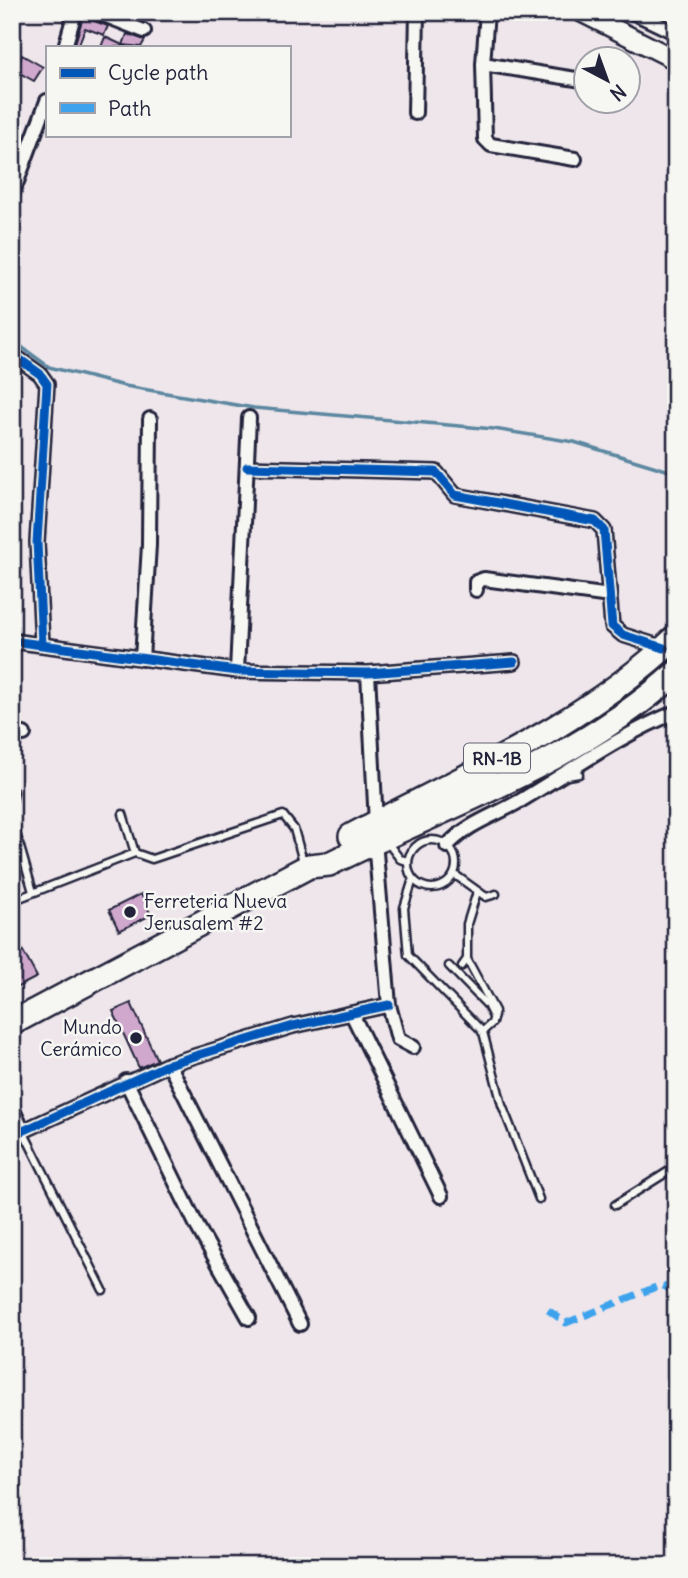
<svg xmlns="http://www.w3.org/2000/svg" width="688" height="1578" font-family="Delius,sans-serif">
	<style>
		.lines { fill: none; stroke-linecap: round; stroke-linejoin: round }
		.stream { stroke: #5c87a0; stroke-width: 3.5 }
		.building { fill: #d0a8ce; stroke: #22223b; stroke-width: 2 }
		.lane-casing { stroke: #22223b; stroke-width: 11 }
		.street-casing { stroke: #22223b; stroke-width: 18 }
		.secondary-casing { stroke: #22223b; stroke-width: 23 }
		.highway-casing { stroke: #22223b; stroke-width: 28 }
		.lane { stroke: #f6f6f2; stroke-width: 6 }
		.street { stroke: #f6f6f2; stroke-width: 12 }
		.secondary { stroke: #f6f6f2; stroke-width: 18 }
		.highway { stroke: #f6f6f2; stroke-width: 23 }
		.quiet { stroke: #3ea2ec; stroke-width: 7; stroke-dasharray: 14 7; stroke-linecap: butt }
		.cycleway-casing { stroke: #f6f6f2; stroke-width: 13 }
		.cycleway { stroke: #0057b8; stroke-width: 9 }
		.poi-dot { fill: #22223b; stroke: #f6f6f2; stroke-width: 2.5 }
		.labels { text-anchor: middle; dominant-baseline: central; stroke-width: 5; stroke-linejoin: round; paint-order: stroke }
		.shield { fill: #f6f6f2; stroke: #626272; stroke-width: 2 }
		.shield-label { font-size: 18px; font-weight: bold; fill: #22223b }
		.poi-label { font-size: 19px; fill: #22223b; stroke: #f6f6f2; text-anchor: start }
	</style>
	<rect width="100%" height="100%" fill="#eee6eb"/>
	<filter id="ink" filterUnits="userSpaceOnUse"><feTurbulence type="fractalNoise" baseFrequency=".0143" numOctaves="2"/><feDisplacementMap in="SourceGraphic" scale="14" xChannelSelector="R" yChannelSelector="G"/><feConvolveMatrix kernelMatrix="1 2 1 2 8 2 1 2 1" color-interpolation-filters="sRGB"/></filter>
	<g filter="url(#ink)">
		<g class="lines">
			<path class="stream" d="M12 340 49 367 125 386 254 408 494 429 574 442 676 473"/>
		</g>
		<path class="building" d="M83 17 108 26 104 35 85 28 78 47H74Z
			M127 34 145 40 141 47 123 45Z
			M105 37 127 47H101Z
			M22 55 43 67 34 81 16 71Z
			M141 894 151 915 119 931 109 910Z
			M12 931 37 977 12 990Z
			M131 1003 157 1060 139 1068 113 1011Z"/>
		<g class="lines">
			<defs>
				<path id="lane" d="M567 776 579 774
					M12 802 14 792
					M123 814 135 853 152 859 283 815 294 829 304 865
					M12 819 33 892
					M408 864a24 24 0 1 1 48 0a24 24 0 1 1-48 0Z
					M387 842 400 859 408 861
					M454 874 486 897 496 894
					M413 879 404 908 408 955 483 1032 502 1105 539 1199
					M12 901 135 853
					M467 959 495 1011 492 1023 482 1032
					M449 966 487 1005 493 1017
					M462 966 467 959V924L477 892
					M23 1131 103 1290
					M615 1205 669 1171 675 1164"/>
				<path id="street" d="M96 12 144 31
					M487 12 483 64 485 139 491 145 575 159
					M632 12 676 33
					M65 47 75 12
					M483 64 582 80
					M415 113 417 12
					M12 195 47 101
					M12 354 40 374 47 384 37 542 42 644
					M247 467 436 472 455 495 595 521 604 530 612 626 623 635 664 648
					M476 590V582L484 579 610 596
					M12 641 237 671 368 673 514 662
					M142 659 149 545 150 419
					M237 671 249 418
					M368 673 376 823
					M12 733 24 734
					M375 841 389 1005 398 1039 413 1047
					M447 846C468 823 494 816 520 801 572 770 620 735 676 712
					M352 1014 441 1196
					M169 1064 300 1324
					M126 1081 197 1226 249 1318
					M12 1108 23 1131
					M12 1136 169 1064 293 1026 389 1005"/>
				<path id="secondary" d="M581 12 676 60"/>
				<path id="highway" d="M351 836C462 777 584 725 676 637
					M12 1023 309 866 329 864C449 804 573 765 676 673"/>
			</defs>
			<use href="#lane" class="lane-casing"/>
			<use href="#street" class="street-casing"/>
			<use href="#secondary" class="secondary-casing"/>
			<use href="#highway" class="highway-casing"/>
			<use href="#lane" class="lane"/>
			<use href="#street" class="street"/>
			<use href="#secondary" class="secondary"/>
			<use href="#highway" class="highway"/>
			<path class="quiet" d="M548 1310 566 1323 661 1285 670 1289 676 1300"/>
			<defs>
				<path id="cycleway" d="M12 354 40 374 47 384 37 542 42 644
					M247 467 436 472 455 495 595 521 604 530 612 626 623 635 664 648
					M12 641 237 671 368 673 514 662
					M12 1136 169 1064 293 1026 389 1005"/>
			</defs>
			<use href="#cycleway" class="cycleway-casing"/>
			<use href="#cycleway" class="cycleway"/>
		</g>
	</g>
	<g class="poi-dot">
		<circle cx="130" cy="912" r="7"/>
		<circle cx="136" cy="1038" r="7"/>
	</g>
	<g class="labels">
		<rect class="shield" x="464" y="743.5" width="66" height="29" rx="5"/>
		<g class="shield-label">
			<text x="497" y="758">RN-1B</text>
		</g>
		<g class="poi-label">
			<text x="144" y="901">Ferreteria Nueva<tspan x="144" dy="22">Jerusalem #2</tspan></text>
			<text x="122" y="1027" text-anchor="end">Mundo<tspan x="122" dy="22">Cerámico</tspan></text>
		</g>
	</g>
	<rect width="688" height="1578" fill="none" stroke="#f6f6f2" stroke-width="42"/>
	<rect x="21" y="21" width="646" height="1536" fill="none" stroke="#22223b" stroke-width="2.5" filter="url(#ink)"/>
	<rect x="46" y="46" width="245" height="91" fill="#f6f6f2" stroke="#a1a1a9" stroke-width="2"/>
	<rect x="60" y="68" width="35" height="10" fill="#0057b8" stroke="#a1a1a9" stroke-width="2"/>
	<text x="108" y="80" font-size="21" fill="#22223b">Cycle path</text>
	<rect x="60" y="103" width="35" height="10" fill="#3ea2ec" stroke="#a1a1a9" stroke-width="2"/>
	<text x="108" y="116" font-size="21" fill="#22223b">Path</text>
	<g transform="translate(607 80) rotate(139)"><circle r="33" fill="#f6f6f2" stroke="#a1a1a9" stroke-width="2"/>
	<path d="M0-5L12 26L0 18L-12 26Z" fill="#22223b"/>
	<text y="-10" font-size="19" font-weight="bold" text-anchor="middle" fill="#22223b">N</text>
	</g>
</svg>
